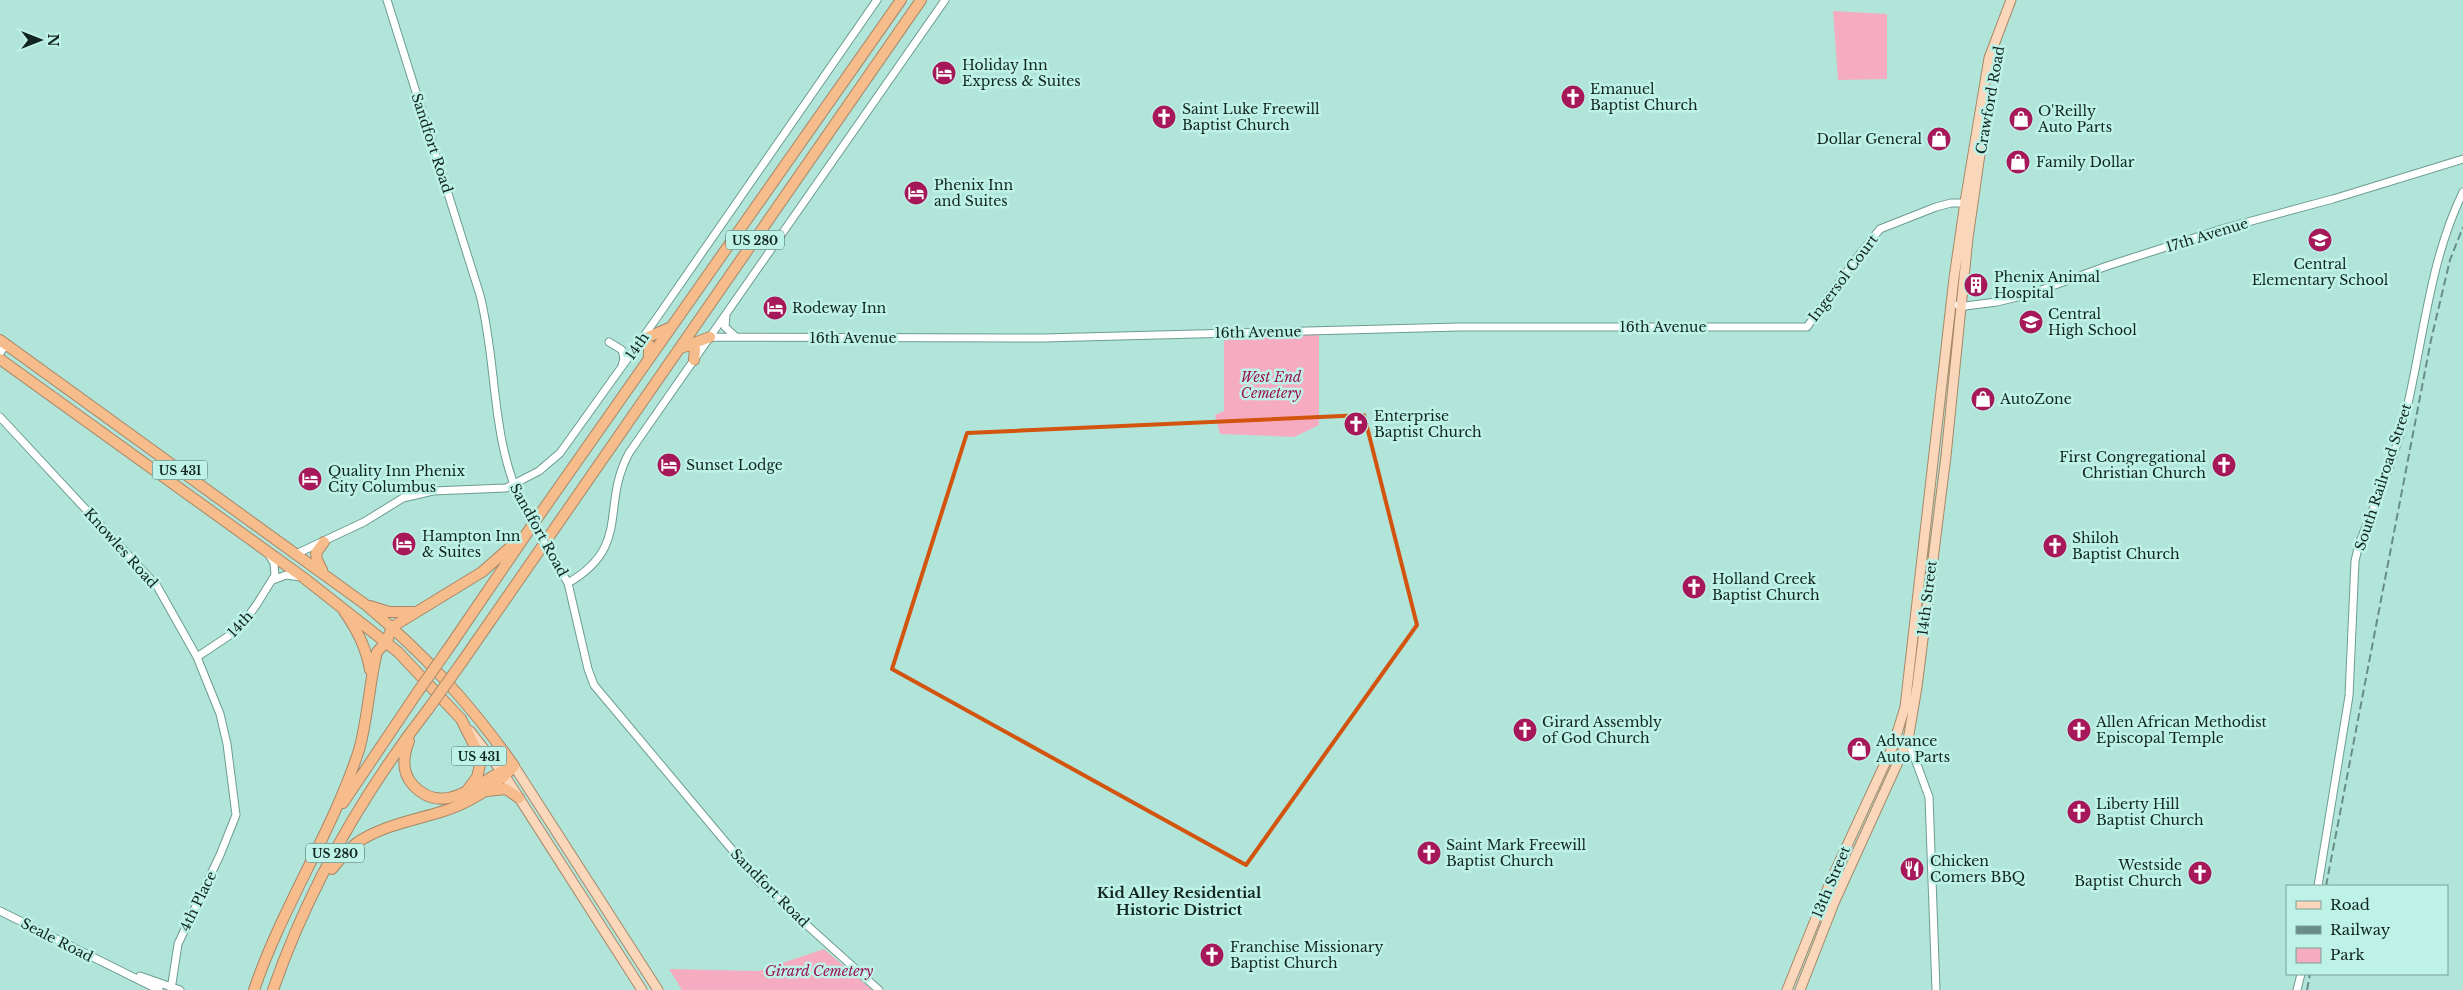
<svg xmlns="http://www.w3.org/2000/svg" width="2463" height="990" font-family="'Libre Baskerville',serif">
	<style>
		.green { fill: #f5acc1 }
		.lines { fill: none; stroke-linecap: round; stroke-linejoin: round }
		.minor-casing { stroke: #6c9c91; stroke-width: 9 }
		.major-casing { stroke: #a68767; stroke-width: 11 }
		.highway-casing { stroke: #a68767; stroke-width: 12 }
		.minor { stroke: #fff; stroke-width: 7 }
		.major { stroke: #fad7ba; stroke-width: 9 }
		.highway { stroke: #f7bc8c; stroke-width: 10 }
		.rail { stroke: #688d86; stroke-width: 2; stroke-dasharray: 8 4; stroke-linecap: butt }
		.minor-bridge-casing { stroke: #6c9c91; stroke-width: 9; stroke-linecap: butt }
		.highway-bridge-casing { stroke: #a68767; stroke-width: 12; stroke-linecap: butt }
		.minor-bridge { stroke: #fff; stroke-width: 7 }
		.highway-bridge { stroke: #f7bc8c; stroke-width: 10 }
		.marked { fill: none; stroke: #d2540e; stroke-width: 4; stroke-linejoin: round }
		.labels { text-anchor: middle; dominant-baseline: central; stroke-width: 5; stroke-linejoin: round; paint-order: stroke }
		.shield { fill: #bff2e7; stroke: #45625c; stroke-width: 1 }
		.shield-label { font-size: 12px; font-weight: bold; fill: #112521 }
		.poi-label { font-size: 14px; fill: #112521; stroke: #bff2e7; text-anchor: start }
		.street-label { font-size: 14px; fill: #112521; stroke: #bff2e7 }
		.park-label { font-size: 14px; font-style: italic; fill: #991352; stroke: #bff2e7 }
		.neighbourhood-label { font-size: 15px; font-weight: bold; fill: #112521; stroke: #bff2e7 }
	</style>
	<rect width="100%" height="100%" fill="#b2e5da"/>
	<path class="green" d="M1833 11 1887 14V79L1838 80Z
		M1319 334V425L1294 437 1220 434 1215 415 1224 411V335Z
		M824 949 872 990H682L669 969 759 971Z"/>
	<g class="lines">
		<defs>
			<path id="minor" d="M387 0 480 295C498 366 490 436 522 504
				M1958 305 1965 306 1997 302 2033 293 2107 266 2222 229 2333 199 2463 159
				M726 315 725 327 736 337
				M710 337 1044 338 1459 327H1807L1856 259 1880 229 1936 207 1951 203H1970
				M609 342 622 350 624 358 622 366
				M0 353 6 345
				M0 417 157 586 197 657 220 714 227 744 236 815 220 855 178 944 171 990
				M296 554 364 522 403 498 433 491 506 488 539 471 560 453 656 319 877 0
				M555 561 568 583 588 669 594 685 759 882 879 990
				M273 580 286 575 301 577
				M568 583C632 546 600 507 629 453L945 0
				M197 657 239 629 257 604 275 575 274 563 269 555
				M1908 740 1929 797 1936 990
				M2318 886 2349 696 2355 561 2359 544C2377 499 2396 455 2407 408 2424 335 2430 260 2463 192
				M0 911 159 990
				M140 976 180 990
				M2297 990 2301 974"/>
			<path id="major" d="M470 731 505 776 642 990
				M514 766 658 990
				M1787 990 1832 878 1893 746 1905 707 1954 278 1965 202 1989 58 2011 0
				M1800 990 1834 903 1908 740 1917 687 1946 456 1968 238 1988 98"/>
			<path id="highway" d="M0 340 366 605C425 655 469 702 514 766
				M687 343 695 349 694 360
				M681 348 710 337
				M649 357V345L641 340 669 328
				M0 359 304 578 398 652 461 719 478 753 480 765 477 777 465 793
				M322 570 317 560 316 553 324 542
				M370 606 389 612H413
				M344 611C357 630 366 647 370 670
				M448 649 538 517 901 0
				M462 662 921 0
				M409 741C403 756 401 772 413 785 445 820 481 778 513 766
				M486 791 506 789 519 798
				M343 803 417 693
				M332 869C340 859 348 849 358 842 384 825 415 820 444 811 469 803 497 786 514 766
				M254 990C282 907 332 833 359 750 368 718 369 684 377 652L387 641 392 627 482 572 516 542
				M273 990C308 889 364 792 429 708"/>
		</defs>
		<use href="#minor" class="minor-casing"/>
		<use href="#major" class="major-casing"/>
		<use href="#highway" class="highway-casing"/>
		<use href="#minor" class="minor"/>
		<use href="#major" class="major"/>
		<use href="#highway" class="highway"/>
		<path class="rail" d="M2326 886 2431 340 2450 260 2463 227
			M2307 990 2310 974"/>
		<defs>
			<path id="minor-bridge" d="M522 504 555 561"/>
			<path id="highway-bridge" d="M417 693 448 649
				M429 708 462 662"/>
		</defs>
		<use href="#minor-bridge" class="minor-bridge-casing"/>
		<use href="#highway-bridge" class="highway-bridge-casing"/>
		<use href="#minor-bridge" class="minor-bridge"/>
		<use href="#highway-bridge" class="highway-bridge"/>
	</g>
	<path class="marked" d="M1364 415 1417 625 1246 865 892 669 967 433Z"/>
	<defs>
		<symbol id="hotel-disc" viewBox="-11 -11 22 22"><circle r="9.5" fill="#a6185a" stroke="#bff2e7"/><path d="M-6-4.5h1.5V1H6V5H4.5V3h-9V5H-6ZM-4 0a1.8 1.8 0 1 1 3.6 0ZM.5 0V-2.5h3Q6-2.5 6 0Z" fill="#fff"/></symbol>
		<symbol id="church-disc" viewBox="-11 -11 22 22"><circle r="9.5" fill="#a6185a" stroke="#bff2e7"/><path d="M-1.2-6h2.4v3.5h3.3v2.4h-3.3V6h-2.4V-.1h-3.3v-2.4h3.3Z" fill="#fff"/></symbol>
		<symbol id="shop-disc" viewBox="-11 -11 22 22"><circle r="9.5" fill="#a6185a" stroke="#bff2e7"/><path d="M-5-2.5h2.3a2.7 3.5 0 0 1 5.4 0H5L5.5 6h-11ZM-1.5-2.5h3a1.5 2.3 0 0 0-3 0Z" fill="#fff"/></symbol>
		<symbol id="school-disc" viewBox="-11 -11 22 22"><circle r="9.5" fill="#a6185a" stroke="#bff2e7"/><path d="M0-5L7-2L0 1L-7-2ZM-4 1L0 2.5L4 1V4Q0 6-4 4Z" fill="#fff"/></symbol>
		<symbol id="building-disc" viewBox="-11 -11 22 22"><circle r="9.5" fill="#a6185a" stroke="#bff2e7"/><path d="M-4-6H4V6H1V3H-1V6H-4ZM-2.5-4.3h1.7v1.8h-1.7ZM.8-4.3h1.7v1.8H.8ZM-2.5-1h1.7V.8h-1.7ZM.8-1h1.7V.8H.8Z" fill="#fff"/></symbol>
		<symbol id="restaurant-disc" viewBox="-11 -11 22 22"><circle r="9.5" fill="#a6185a" stroke="#bff2e7"/><path d="M-5-6h1v4h1v-4h1v4h1v-4h1v5L-1.5 .5V6h-2V.5L-5-1ZM5-6V6H3V1.5H1.5Q1.5-4 5-6Z" fill="#fff"/></symbol>
	</defs>
	<g fill-rule="evenodd">
		<use href="#hotel-disc" x="930" y="59" width="28" height="28"/>
		<use href="#church-disc" x="1559" y="83" width="28" height="28"/>
		<use href="#church-disc" x="1150" y="103" width="28" height="28"/>
		<use href="#shop-disc" x="2007" y="105" width="28" height="28"/>
		<use href="#shop-disc" x="1925" y="125" width="28" height="28"/>
		<use href="#shop-disc" x="2004" y="148" width="28" height="28"/>
		<use href="#hotel-disc" x="902" y="179" width="28" height="28"/>
		<use href="#school-disc" x="2306" y="226" width="28" height="28"/>
		<use href="#building-disc" x="1962" y="271" width="28" height="28"/>
		<use href="#hotel-disc" x="761" y="294" width="28" height="28"/>
		<use href="#school-disc" x="2017" y="308" width="28" height="28"/>
		<use href="#shop-disc" x="1969" y="385" width="28" height="28"/>
		<use href="#church-disc" x="1342" y="410" width="28" height="28"/>
		<use href="#hotel-disc" x="655" y="451" width="28" height="28"/>
		<use href="#church-disc" x="2210" y="451" width="28" height="28"/>
		<use href="#hotel-disc" x="296" y="465" width="28" height="28"/>
		<use href="#hotel-disc" x="390" y="530" width="28" height="28"/>
		<use href="#church-disc" x="2041" y="532" width="28" height="28"/>
		<use href="#church-disc" x="1680" y="573" width="28" height="28"/>
		<use href="#church-disc" x="1511" y="716" width="28" height="28"/>
		<use href="#church-disc" x="2065" y="716" width="28" height="28"/>
		<use href="#shop-disc" x="1845" y="735" width="28" height="28"/>
		<use href="#church-disc" x="2065" y="798" width="28" height="28"/>
		<use href="#church-disc" x="1415" y="839" width="28" height="28"/>
		<use href="#restaurant-disc" x="1898" y="855" width="28" height="28"/>
		<use href="#church-disc" x="2186" y="859" width="28" height="28"/>
		<use href="#church-disc" x="1198" y="941" width="28" height="28"/>
	</g>
	<g class="labels">
		<g class="shield">
			<rect x="726" y="230.5" width="58" height="19" rx="4"/>
			<rect x="152.5" y="460.5" width="55" height="19" rx="4"/>
			<rect x="451.5" y="746.5" width="55" height="19" rx="4"/>
			<rect x="306" y="843.5" width="58" height="19" rx="4"/>
		</g>
		<g class="shield-label">
			<text x="755" y="240">US 280</text>
			<text x="180" y="470">US 431</text>
			<text x="479" y="756">US 431</text>
			<text x="335" y="853">US 280</text>
		</g>
		<g class="poi-label">
			<text x="962" y="65">Holiday Inn<tspan x="962" dy="16">Express &amp; Suites</tspan></text>
			<text x="1590" y="89">Emanuel<tspan x="1590" dy="16">Baptist Church</tspan></text>
			<text x="1182" y="109">Saint Luke Freewill<tspan x="1182" dy="16">Baptist Church</tspan></text>
			<text x="2038" y="111">O'Reilly<tspan x="2038" dy="16">Auto Parts</tspan></text>
			<text x="1922" y="139" text-anchor="end">Dollar General</text>
			<text x="2036" y="162">Family Dollar</text>
			<text x="934" y="185">Phenix Inn<tspan x="934" dy="16">and Suites</tspan></text>
			<text x="2320" y="264" text-anchor="middle">Central<tspan x="2320" dy="16">Elementary School</tspan></text>
			<text x="1994" y="277">Phenix Animal<tspan x="1994" dy="16">Hospital</tspan></text>
			<text x="792" y="308">Rodeway Inn</text>
			<text x="2048" y="314">Central<tspan x="2048" dy="16">High School</tspan></text>
			<text x="2000" y="399">AutoZone</text>
			<text x="1374" y="416">Enterprise<tspan x="1374" dy="16">Baptist Church</tspan></text>
			<text x="2206" y="457" text-anchor="end">First Congregational<tspan x="2206" dy="16">Christian Church</tspan></text>
			<text x="686" y="465">Sunset Lodge</text>
			<text x="328" y="471">Quality Inn Phenix<tspan x="328" dy="16">City Columbus</tspan></text>
			<text x="422" y="536">Hampton Inn<tspan x="422" dy="16">&amp; Suites</tspan></text>
			<text x="2072" y="538">Shiloh<tspan x="2072" dy="16">Baptist Church</tspan></text>
			<text x="1712" y="579">Holland Creek<tspan x="1712" dy="16">Baptist Church</tspan></text>
			<text x="1542" y="722">Girard Assembly<tspan x="1542" dy="16">of God Church</tspan></text>
			<text x="2096" y="722">Allen African Methodist<tspan x="2096" dy="16">Episcopal Temple</tspan></text>
			<text x="1876" y="741">Advance<tspan x="1876" dy="16">Auto Parts</tspan></text>
			<text x="2096" y="804">Liberty Hill<tspan x="2096" dy="16">Baptist Church</tspan></text>
			<text x="1446" y="845">Saint Mark Freewill<tspan x="1446" dy="16">Baptist Church</tspan></text>
			<text x="1930" y="861">Chicken<tspan x="1930" dy="16">Comers BBQ</tspan></text>
			<text x="2182" y="865" text-anchor="end">Westside<tspan x="2182" dy="16">Baptist Church</tspan></text>
			<text x="1230" y="947">Franchise Missionary<tspan x="1230" dy="16">Baptist Church</tspan></text>
		</g>
		<g class="street-label">
			<text transform="translate(1990 100) rotate(-80)">Crawford Road</text>
			<text transform="translate(432 143) rotate(72)">Sandfort Road</text>
			<text transform="translate(2207 235) rotate(-17)">17th Avenue</text>
			<text transform="translate(1843 278) rotate(-53)">Ingersol Court</text>
			<text x="1663" y="327">16th Avenue</text>
			<text transform="translate(1258 332) rotate(-1)">16th Avenue</text>
			<text x="853" y="338">16th Avenue</text>
			<text transform="translate(637 346) rotate(-55)">14th</text>
			<text transform="translate(2383 477) rotate(-72)">South Railroad Street</text>
			<text transform="translate(539 530) rotate(61)">Sandfort Road</text>
			<text transform="translate(121 548) rotate(48)">Knowles Road</text>
			<text transform="translate(1927 598) rotate(-83)">14th Street</text>
			<text transform="translate(240 624) rotate(-47)">14th</text>
			<text transform="translate(1831 882) rotate(-67)">13th Street</text>
			<text transform="translate(770 888) rotate(45)">Sandfort Road</text>
			<text transform="translate(198 901) rotate(-64)">4th Place</text>
			<text transform="translate(57 940) rotate(27)">Seale Road</text>
		</g>
		<g class="park-label">
			<text x="1271" y="377">West End<tspan x="1271" dy="16">Cemetery</tspan></text>
			<text x="819" y="971">Girard Cemetery</text>
		</g>
		<g class="neighbourhood-label">
			<text x="1179" y="892">Kid Alley Residential<tspan x="1179" dy="17">Historic District</tspan></text>
		</g>
	</g>
	<rect x="2286" y="885" width="162" height="90" fill="#bff2e7" stroke="#79a098"/>
	<rect x="2296" y="901" width="25" height="8" fill="#fad7ba" stroke="#79a098"/>
	<text x="2330" y="910" font-size="15" fill="#112521">Road</text>
	<rect x="2296" y="926" width="25" height="8" fill="#688d86" stroke="#79a098"/>
	<text x="2330" y="935" font-size="15" fill="#112521">Railway</text>
	<rect x="2296" y="948" width="25" height="15" fill="#f5acc1" stroke="#79a098"/>
	<text x="2330" y="960" font-size="15" fill="#112521">Park</text>
	<g transform="translate(40 40) rotate(90)" stroke="#bff2e7" stroke-width="4" paint-order="stroke">
	<path d="M0-4L9 19L0 12L-9 19Z" fill="#112521"/>
	<text y="-8" font-size="14" font-weight="bold" text-anchor="middle" fill="#112521">N</text>
	</g>
</svg>
